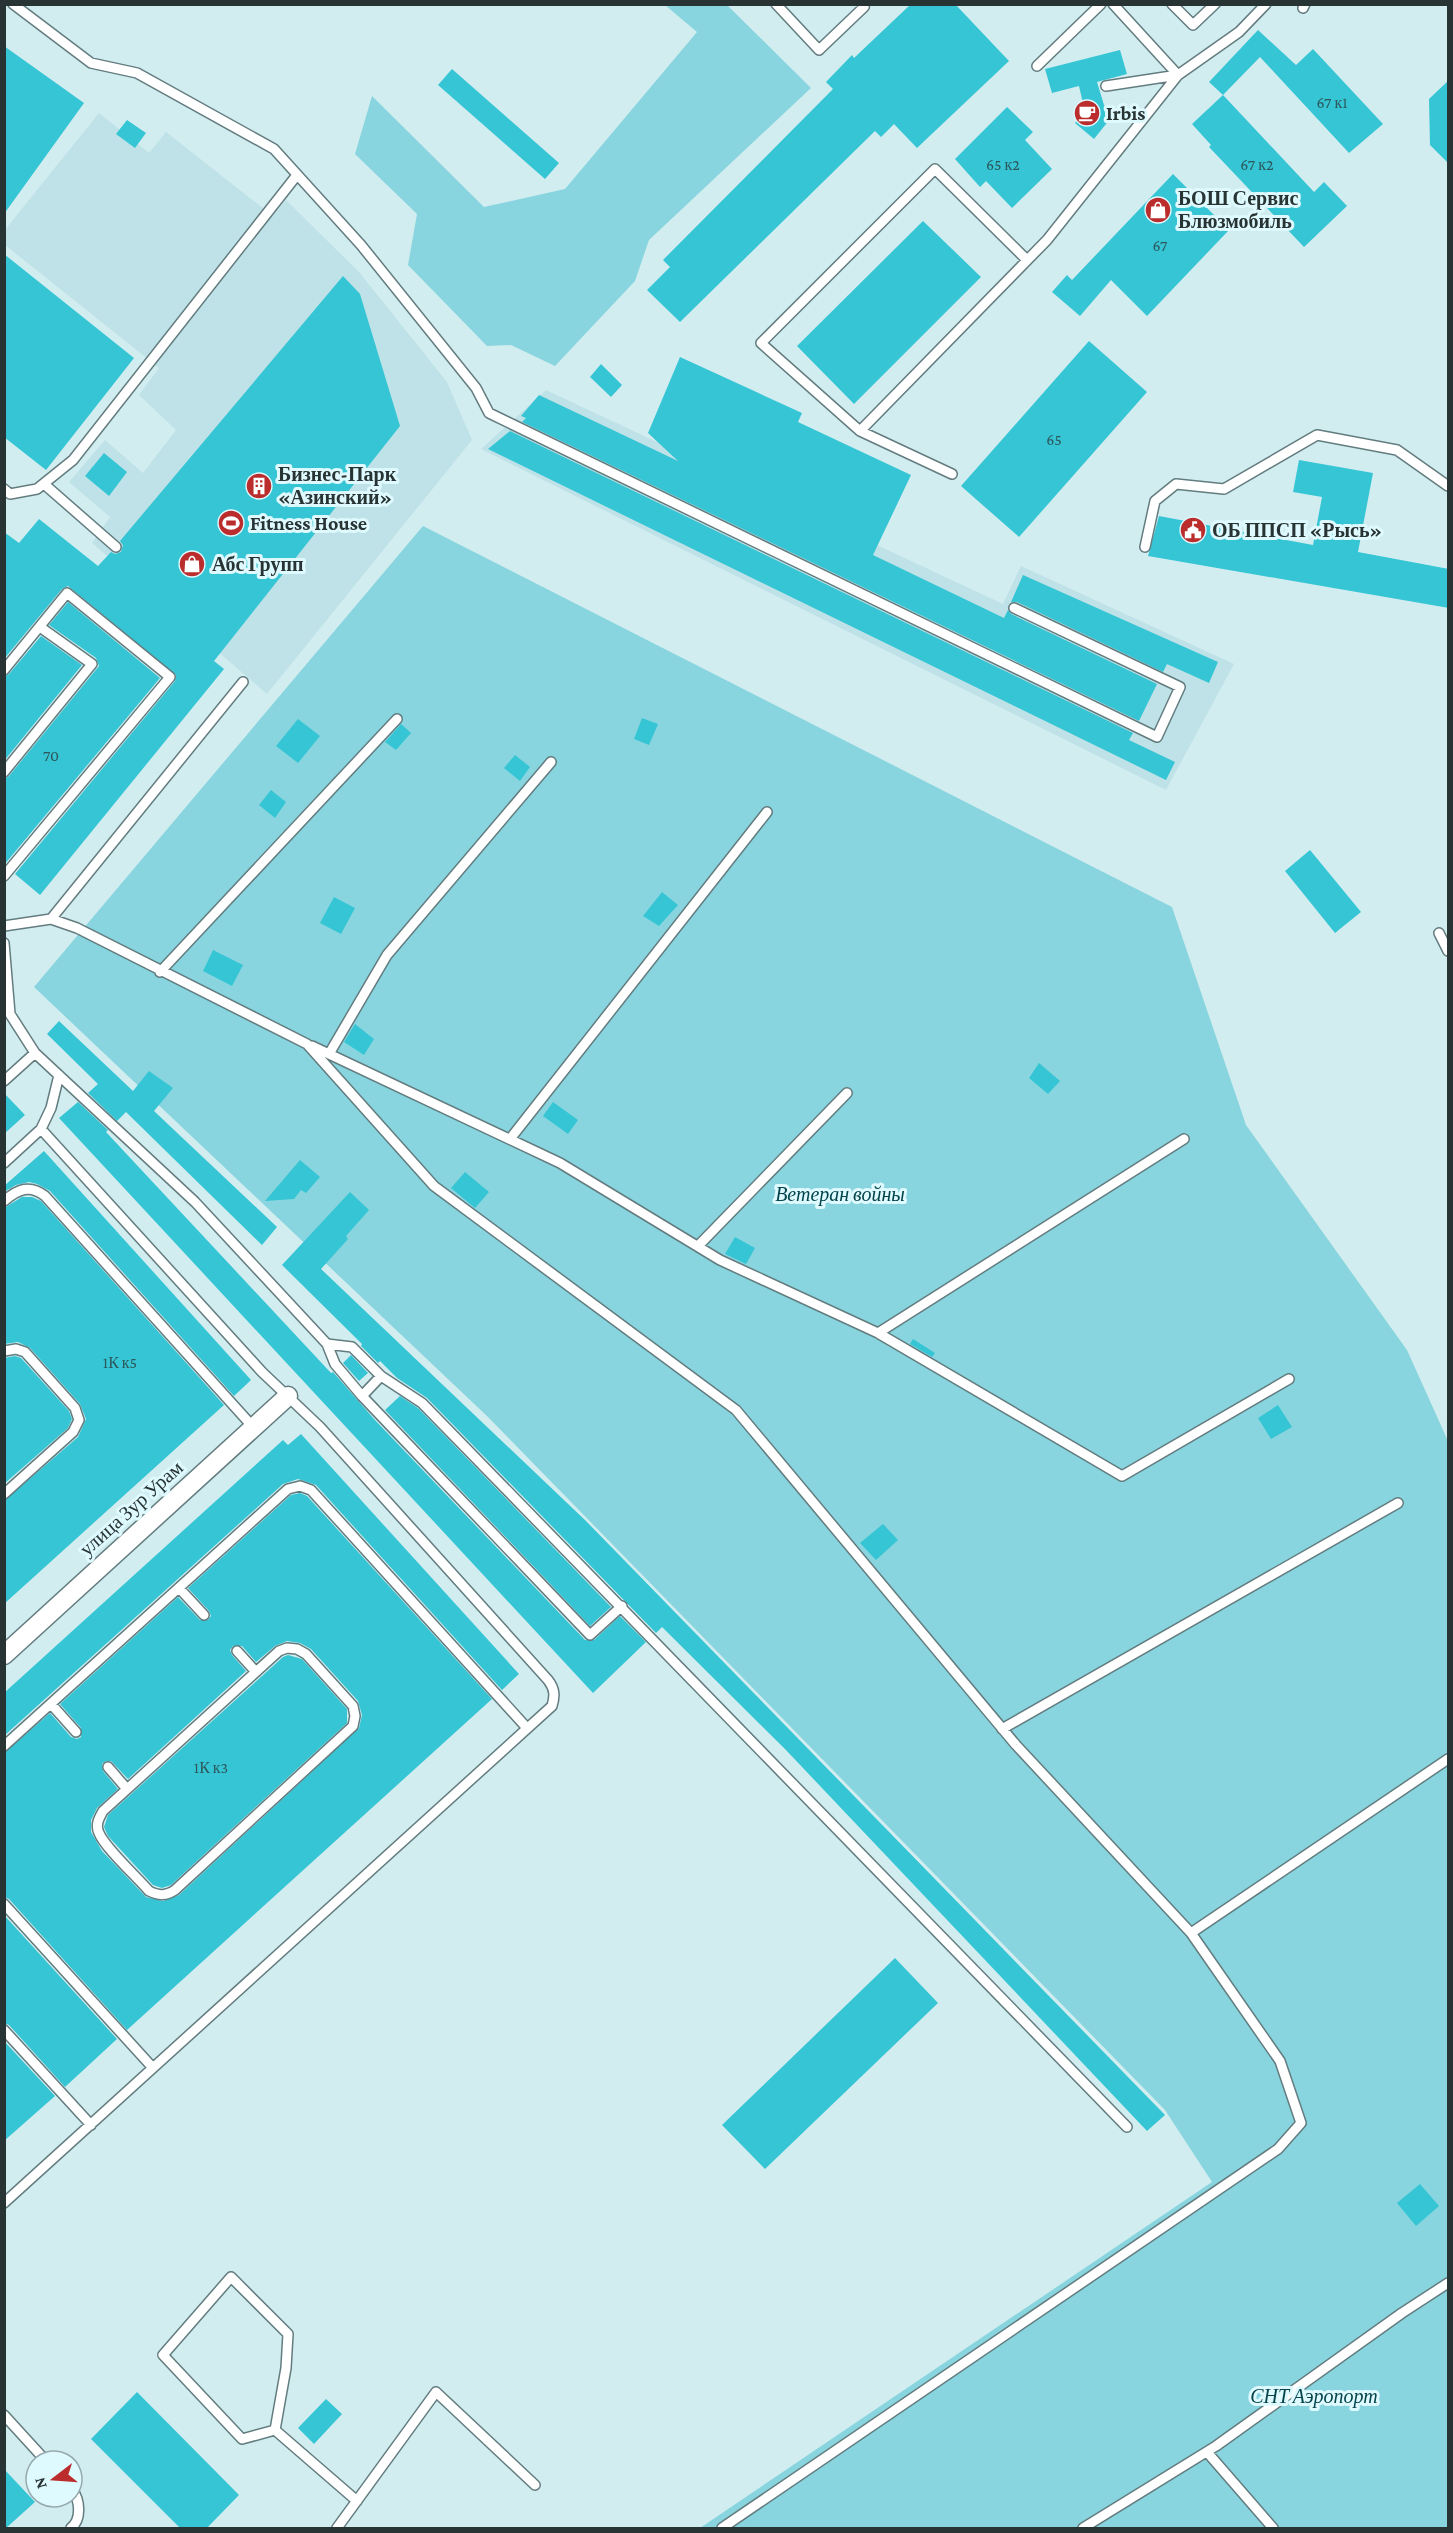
<svg xmlns="http://www.w3.org/2000/svg" width="1453" height="2533" font-family="'Crimson Pro',serif">
	<style>
		.built { fill: #bee2e7 }
		.green { fill: #88d5df }
		.building { fill: #36c5d4; fill-rule: evenodd }
		.lines { fill: none; stroke-linecap: round; stroke-linejoin: round }
		.lane-casing { stroke: #637c7f; stroke-width: 12 }
		.street-casing { stroke: #637c7f; stroke-width: 21 }
		.lane { stroke: #fff; stroke-width: 9 }
		.street { stroke: #fff; stroke-width: 18 }
		.labels { text-anchor: middle; dominant-baseline: central; stroke-width: 6; stroke-linejoin: round; paint-order: stroke }
		.number-label { font-size: 16px; fill: #2c585c }
		.poi-label { font-size: 20px; font-weight: bold; fill: #283334; stroke: #dffafe; text-anchor: start }
		.park-label { font-size: 20px; font-style: italic; fill: #04444b; stroke: #dffafe }
		.street-label { font-size: 20px; fill: #283334; stroke: #dffafe }
	</style>
	<rect width="100%" height="100%" fill="#d2edf0"/>
	<path class="built" d="M99 113 149 153 166 132 273 216 286 200 359 272 447 382 472 440 267 694 92 543 110 517 69 482 105 440 143 473 176 430 139 395 159 368 5 245 4 231Z
		M546 390 1003 604 1021 566 1234 664 1166 790 481 449Z"/>
	<path class="green" d="M665 5H727L811 88 649 240 635 281 555 366 511 345 487 346 408 265 417 214 355 154 372 96 484 207 565 189 697 32Z
		M423 526 1172 907 1246 1125 1407 1350 1448 1441V2528H700L1212 2182 1165 2110 488 1417 34 987Z"/>
	<path class="building" d="M911 4H955L1009 61 917 148 894 124 881 137 875 131 680 322 647 290 670 267 663 260 833 89 826 82 852 55 854 58Z
		M1258 30 1296 65 1313 49 1383 124 1349 153 1260 57 1223 95 1314 192 1324 182 1347 206 1304 247 1209 147 1211 145 1192 124 1223 95 1209 82Z
		M4 46 84 103 4 214Z
		M1120 50 1127 74 1097 82 1104 105 1114 114 1094 139 1075 123 1085 112 1079 86 1052 93 1045 69Z
		M452 69 559 163 545 179 438 85Z
		M1449 80V164L1430 145 1429 99Z
		M1007 107 1033 132 1025 140 1052 169 1012 208 986 181 980 187 955 159Z
		M127 120 146 133 135 148 116 134Z
		M1173 174 1229 230 1147 316 1111 280 1080 316 1052 292 1067 275 1072 280Z
		M923 221 981 277 854 404 797 346Z
		M4 254 134 358 46 470 4 437Z
		M343 276 360 294 400 426 214 661 224 669 40 895 15 874 175 681 176 675 68 586 62 589 4 659V532L19 543 39 519 98 566 111 552 115 554 121 552 123 545 120 541Z
		M1089 341 1147 392 1019 537 961 486Z
		M680 357 802 413 798 422 911 475 873 555 1004 618 1008 610 1011 614 1157 684 1139 721 522 422 526 418 521 416 539 395 678 461 648 433Z
		M601 364 622 385 611 397 590 377Z
		M510 431 1133 733 1129 740 1175 762 1166 780 488 449Z
		M104 453 127 472 109 496 85 476Z
		M1299 460 1373 473 1358 552 1449 569V608L1148 556 1159 516 1313 545 1322 497 1293 492Z
		M1023 575 1218 662 1209 683 1167 664 1163 672 1017 602H1011Z
		M68 602 160 678 4 865V779L9 776 99 666 96 658 49 625Z
		M41 636 82 665 4 761V677L9 674Z
		M642 718 658 724 649 745 634 739Z
		M298 719 320 736 298 763 276 746Z
		M401 724 411 733 396 750 385 742Z
		M515 755 530 767 520 781 504 768Z
		M271 790 286 802 275 818 259 805Z
		M1310 850 1361 912 1335 933 1285 871Z
		M662 892 678 905 659 926 643 916Z
		M334 897 355 908 341 934 320 923Z
		M213 950 243 965 232 986 203 971Z
		M59 1021 133 1091 149 1071 173 1088 154 1111 277 1227 262 1245 126 1112 117 1121 88 1093 98 1084 47 1034Z
		M355 1024 374 1039 364 1055 344 1042Z
		M1039 1063 1060 1081 1048 1094 1029 1078Z
		M4 1093 25 1115 4 1134Z
		M78 1102 108 1130 106 1132 331 1373 333 1372 374 1419 585 1640H594L620 1616 646 1642 593 1693 59 1118Z
		M553 1102 578 1120 568 1134 543 1116Z
		M44 1151 251 1380 234 1396 50 1191 37 1184 29 1182 16 1185 4 1192V1186Z
		M300 1160 320 1177 306 1193 301 1190 294 1199 265 1201Z
		M465 1172 489 1192 475 1208 451 1188Z
		M350 1192 369 1210 346 1236 348 1239 321 1269 586 1521 1165 2115 1147 2131 785 1749 662 1627 656 1633 427 1398 397 1378 380 1361 378 1363 361 1346 362 1344 282 1265Z
		M22 1197H32L41 1201 224 1405 4 1604V1501L78 1437 86 1419 80 1404 30 1348 18 1342 4 1344V1208Z
		M735 1237 755 1248 746 1264 725 1254Z
		M913 1339 935 1353 932 1357 910 1344Z
		M351 1355 368 1373 359 1381 343 1363Z
		M15 1356 21 1358 69 1411 72 1419 68 1428 4 1484V1358Z
		M400 1396 418 1408 611 1607 590 1626 385 1410Z
		M1278 1405 1292 1427 1271 1439 1258 1418Z
		M301 1434 519 1674 502 1690 316 1485 298 1479 283 1484 4 1736V1693L283 1440 288 1445Z
		M300 1493 307 1496 492 1699 127 2030 9 1899 4 1897V1753L50 1713 71 1737 77 1739 81 1737V1728L60 1704 178 1597 200 1620H208L211 1616 209 1611 188 1588 291 1495ZM287 1641 300 1643 311 1649 358 1701 362 1715 359 1728 179 1895 163 1901 146 1897 102 1851 91 1832V1820L97 1808 118 1789 103 1771 102 1764 106 1761H111L128 1779 246 1671 232 1655 230 1650 233 1646H242L256 1662 275 1646Z
		M883 1524 898 1540 876 1560 860 1543Z
		M288 1655 302 1659 347 1709V1723L171 1885 162 1888 153 1885 108 1836 104 1827 108 1815 283 1657Z
		M4 1915 117 2039 65 2087 9 2025 4 2023Z
		M895 1958 938 2003 765 2169 722 2125Z
		M4 2041 55 2096 4 2141Z
		M1420 2184 1439 2206 1416 2226 1397 2203Z
		M137 2392 239 2495 206 2529H181L91 2439Z
		M326 2399 342 2414 314 2444 298 2428Z
		M4 2469 35 2502 5 2529H4Z"/>
	<g class="lines">
		<defs>
			<path id="lane" d="M13 4 91 63 137 73 274 149 361 245 476 388 489 413 1157 737 1180 687 1014 608
				M776 4 819 50 864 7 862 4
				M1113 4 1178 75 1239 32 1266 4
				M1172 4 1193 25 1215 4
				M1303 8 1305 4
				M1037 66 1101 4
				M1106 86 1178 75
				M860 431 1047 240 1178 75
				M952 474 860 431 761 343 935 169 1027 260
				M44 484 116 547
				M4 489 10 494 37 489 73 460 297 175
				M1145 547 1155 501 1176 484 1224 489 1317 435 1397 450 1448 486
				M4 670 67 593 170 677 4 876
				M4 772 92 664 40 627
				M51 919 243 682
				M4 926 51 919 77 928 307 1044 434 1186 736 1410 1016 1745 1191 1933 1448 1759
				M1439 933 1448 951
				M4 943 10 1014 35 1053 195 1202 327 1344 352 1347 381 1376 422 1403 1127 2127
				M160 972 397 719
				M312 1046 560 1163 720 1260 878 1333 1122 1476 1289 1379
				M329 1054 387 955 551 762
				M4 1081 35 1053
				M41 1129 51 1108 59 1075
				M510 1139 767 812
				M4 1163 41 1129 262 1372 320 1427 548 1680C555 1689 555 1696 552 1706L4 2203
				M4 1201C18 1189 30 1184 45 1196L253 1427
				M698 1246 847 1093
				M878 1333 1184 1139
				M327 1344 335 1364 362 1396
				M4 1351 16 1349 25 1352 75 1408 79 1420 73 1432 4 1494
				M381 1376 362 1396 590 1635 622 1606
				M179 1588 204 1615
				M287 1648 297 1649 306 1654 353 1706 355 1716 353 1726 175 1890C166 1896 159 1896 149 1891 137 1877 105 1848 99 1833 95 1825 99 1818 103 1811L279 1651Z
				M237 1651 256 1672
				M51 1704 76 1732
				M1002 1729 1398 1503
				M4 1746 288 1489 300 1486 311 1490 527 1728
				M108 1767 127 1789
				M4 1904 153 2068
				M4 2030 91 2125
				M4 2415 46 2461
				M275 2430 242 2439 163 2355 231 2277 288 2334 286 2368 275 2430 357 2501
				M1207 2452 1273 2528
				M71 2528C82 2519 80 2500 72 2489
				M337 2528 436 2392 535 2485
				M722 2528 1278 2149 1301 2123 1280 2061 1191 1933
				M1083 2528 1216 2446 1402 2313 1448 2283"/>
			<path id="street" d="M4 1655 288 1396"/>
		</defs>
		<use href="#lane" class="lane-casing"/>
		<use href="#street" class="street-casing"/>
		<use href="#lane" class="lane"/>
		<use href="#street" class="street"/>
	</g>
	<defs>
		<symbol id="cafe-disc" viewBox="-11 -11 22 22"><circle r="9.5" fill="#bb2c2c" stroke="#dffafe"/><path d="M-5.5-4.5H6V0H3Q3 3.5 0 3.5H-2.5Q-5.5 3.5-5.5 0ZM3-3.2v2h1.7v-2ZM-6 4.5H4V6H-6Z" fill="#fff"/></symbol>
		<symbol id="shop-disc" viewBox="-11 -11 22 22"><circle r="9.5" fill="#bb2c2c" stroke="#dffafe"/><path d="M-5-2.5h2.3a2.7 3.5 0 0 1 5.4 0H5L5.5 6h-11ZM-1.5-2.5h3a1.5 2.3 0 0 0-3 0Z" fill="#fff"/></symbol>
		<symbol id="building-disc" viewBox="-11 -11 22 22"><circle r="9.5" fill="#bb2c2c" stroke="#dffafe"/><path d="M-4-6H4V6H1V3H-1V6H-4ZM-2.5-4.3h1.7v1.8h-1.7ZM.8-4.3h1.7v1.8H.8ZM-2.5-1h1.7V.8h-1.7ZM.8-1h1.7V.8H.8Z" fill="#fff"/></symbol>
		<symbol id="stadium-disc" viewBox="-11 -11 22 22"><circle r="9.5" fill="#bb2c2c" stroke="#dffafe"/><path d="M0-5a6.5 5 0 1 0 0 10a6.5 5 0 1 0 0-10ZM-3.5-1.8h7v3.6h-7Z" fill="#fff"/></symbol>
		<symbol id="civic-disc" viewBox="-11 -11 22 22"><circle r="9.5" fill="#bb2c2c" stroke="#dffafe"/><path d="M-.6-6.5H3V-4.5H.6V-3L4-1V1h2V6H-6V1h2V-1L-.6-3ZM-1.2 2.5V6h2.4V2.5Z" fill="#fff"/></symbol>
	</defs>
	<g fill-rule="evenodd">
		<use href="#cafe-disc" x="1072" y="98" width="30" height="30"/>
		<use href="#shop-disc" x="1143" y="195" width="30" height="30"/>
		<use href="#building-disc" x="244" y="471" width="30" height="30"/>
		<use href="#stadium-disc" x="216" y="508" width="30" height="30"/>
		<use href="#civic-disc" x="1178" y="515" width="30" height="30"/>
		<use href="#shop-disc" x="177" y="549" width="30" height="30"/>
	</g>
	<g class="labels">
		<g class="number-label">
			<text x="1332" y="102">67 к1</text>
			<text x="1003" y="164">65 к2</text>
			<text x="1257" y="164">67 к2</text>
			<text x="1160" y="245">67</text>
			<text x="1054" y="439">65</text>
			<text x="51" y="755">70</text>
			<text x="120" y="1362">1К к5</text>
			<text x="211" y="1767">1К к3</text>
		</g>
		<g class="poi-label">
			<text x="1106" y="113">Irbis</text>
			<text x="1178" y="198">БОШ Сервис<tspan x="1178" dy="23">Блюзмобиль</tspan></text>
			<text x="278" y="474">Бизнес-Парк<tspan x="278" dy="23">«Азинский»</tspan></text>
			<text x="250" y="523">Fitness House</text>
			<text x="1212" y="530">ОБ ППСП «Рысь»</text>
			<text x="212" y="564">Абс Групп</text>
		</g>
		<g class="park-label">
			<text x="840" y="1194">Ветеран войны</text>
			<text x="1314" y="2396">СНТ Аэропорт</text>
		</g>
		<g class="street-label">
			<text transform="translate(131 1508) rotate(-42)">улица Зур Урам</text>
		</g>
	</g>
	<rect width="1453" height="2533" fill="none" stroke="#283334" stroke-width="12"/>
	<g transform="translate(54 2479) rotate(253)"><circle r="28" fill="#dffafe" stroke="#96aaad" stroke-width="1.5"/>
	<path d="M0-4.5L10 22L0 15L-10 22Z" fill="#bb2c2c"/>
	<text y="-9" font-size="16" font-weight="bold" text-anchor="middle" fill="#283334">N</text>
	</g>
</svg>
